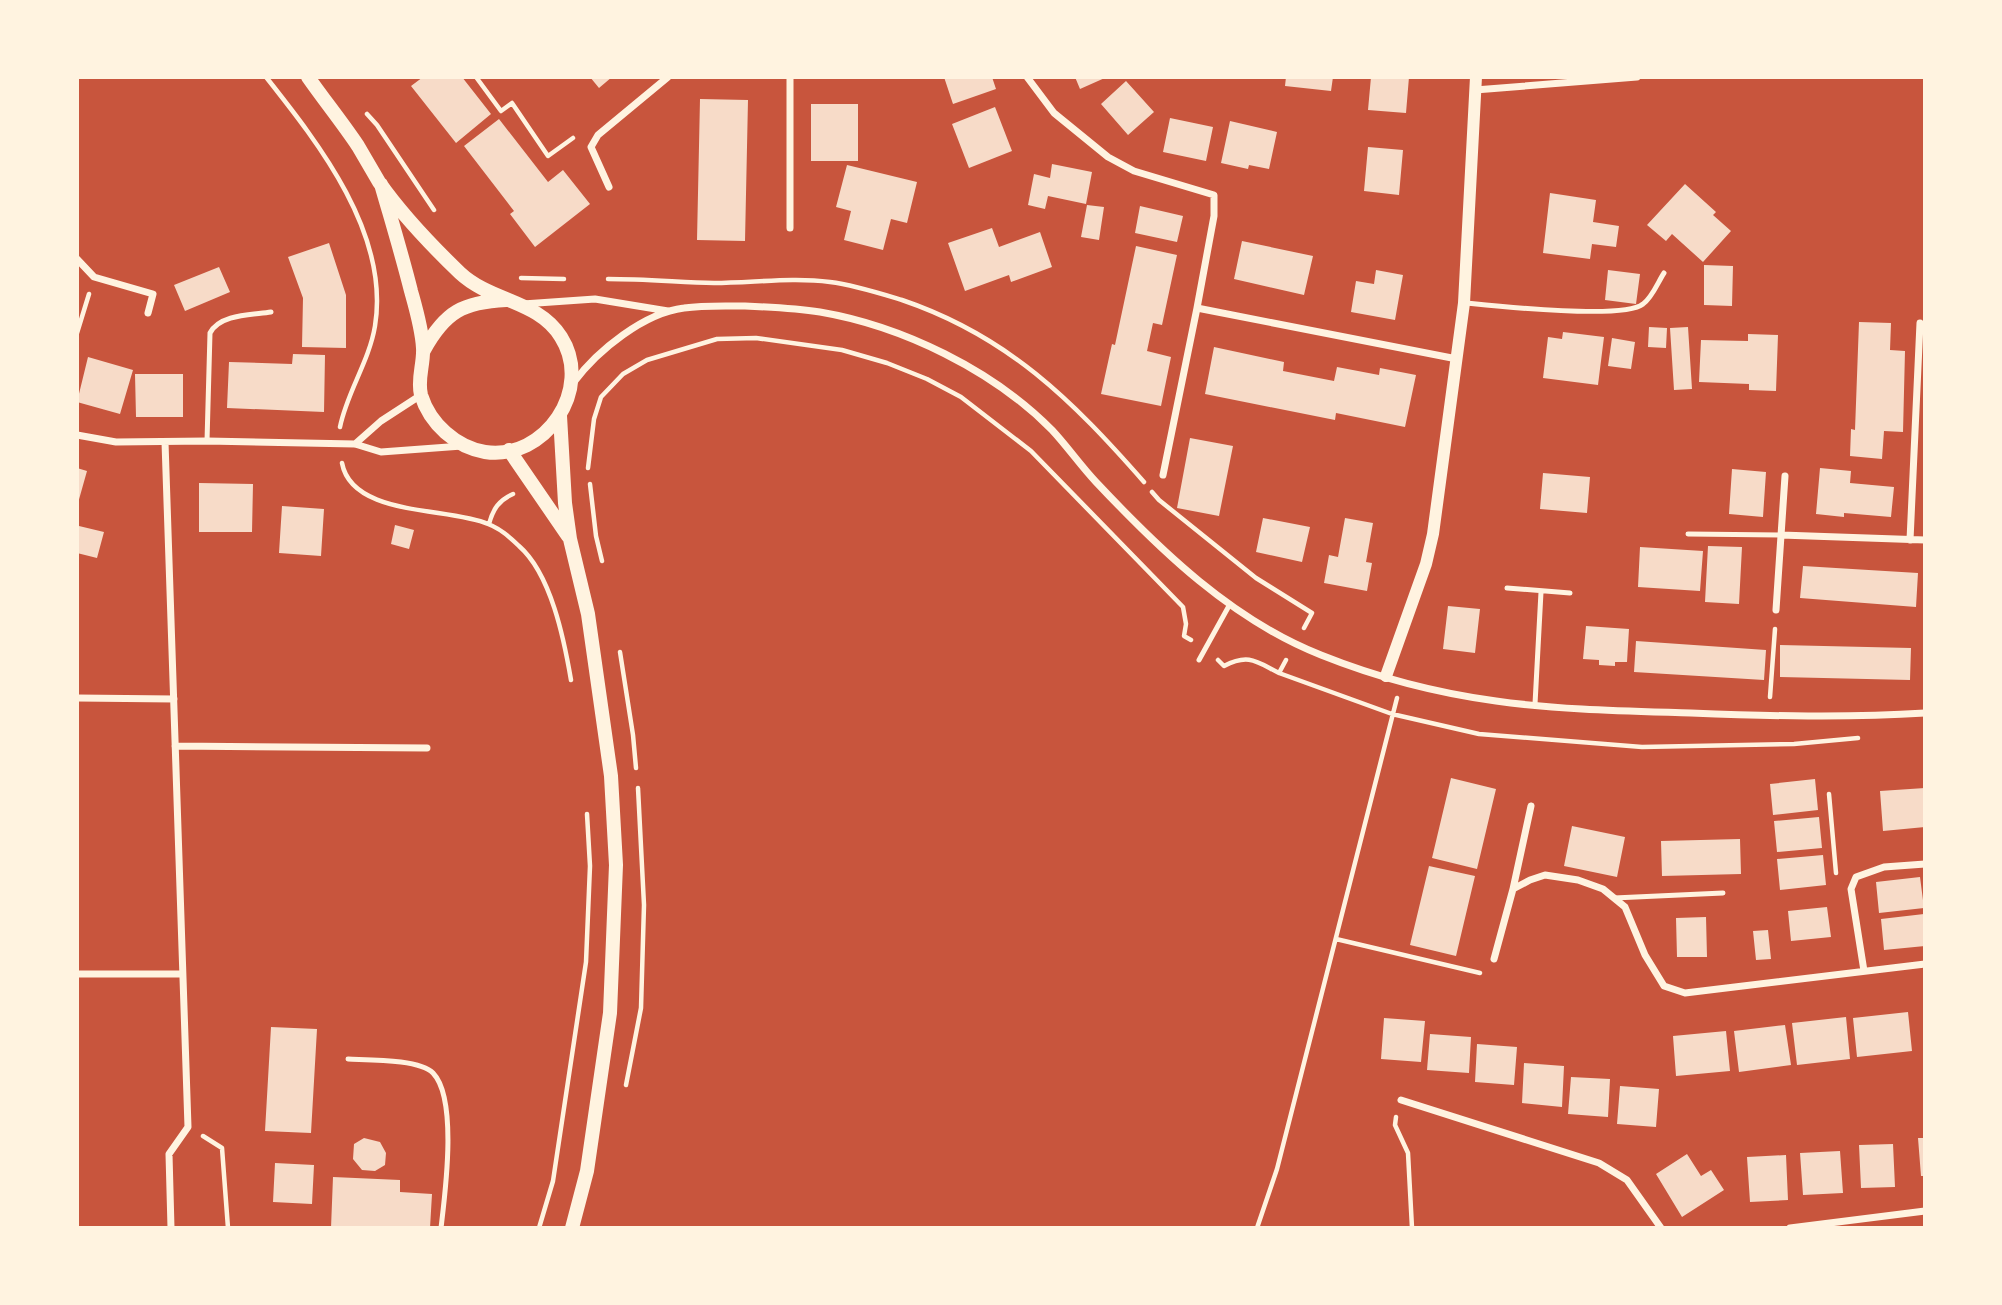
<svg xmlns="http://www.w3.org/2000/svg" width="2002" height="1305" font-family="'DM Sans',sans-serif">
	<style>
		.building { fill: #f7dbc8 }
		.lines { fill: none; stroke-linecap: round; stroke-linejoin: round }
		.path { stroke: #fff3e0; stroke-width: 4.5 }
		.service { stroke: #fff3e0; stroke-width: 5 }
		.minor { stroke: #fff3e0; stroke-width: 7 }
		.tertiary { stroke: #fff3e0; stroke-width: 12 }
		.secondary { stroke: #fff3e0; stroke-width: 14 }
	</style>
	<rect width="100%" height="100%" fill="#c8553d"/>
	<path class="building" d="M423 77H462L491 114 456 143 411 86Z
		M590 77H612L599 88Z
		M944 77H992L996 89 953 104Z
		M1075 77H1107L1080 89Z
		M1286 77H1333L1331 91 1285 86Z
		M1371 77H1409L1406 113 1368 110Z
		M1126 81 1154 112 1128 135 1101 104Z
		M700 99 748 100 745 241 697 240Z
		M811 104H858V161H811Z
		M995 107 1012 151 969 168 952 124Z
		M1170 118 1213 127 1206 161 1163 152Z
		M499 119 548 182 563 170 590 204 535 247 510 214 514 211 464 146Z
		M1230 121 1277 132 1269 169 1249 165 1248 169 1221 163Z
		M1368 147 1403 150 1399 195 1364 191Z
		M1052 164 1092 172 1086 204 1048 196 1045 209 1028 205 1034 174 1050 178Z
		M847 165 917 182 907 223 891 219 883 250 844 240 851 211 836 207Z
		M1685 184 1716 212 1713 215 1731 231 1703 262 1672 234 1666 241 1647 225Z
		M1550 193 1596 200 1593 222 1619 226 1616 247 1592 244 1590 259 1543 253Z
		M1087 205 1104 207 1099 240 1081 237Z
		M1140 206 1183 216 1177 242 1135 233Z
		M992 228 999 247 1040 232 1052 267 1011 282 1009 275 965 291 948 243Z
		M1242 241 1313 256 1304 295 1234 279Z
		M329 243 346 295V348L302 347 303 298 288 257Z
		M1136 246 1177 255 1162 325 1153 323 1147 351 1171 357 1161 406 1101 394 1112 344 1115 345Z
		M1704 265 1733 266 1732 306 1704 305Z
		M219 267 230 292 185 311 174 285Z
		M1376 270 1403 275 1395 320 1351 312 1356 281 1374 284Z
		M1608 270 1640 274 1636 304 1605 300Z
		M1859 322 1891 323 1890 350 1905 351 1903 432 1884 431 1882 459 1850 456 1851 429 1855 430Z
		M1649 327 1667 328 1666 348 1648 347Z
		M1688 327 1692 389 1674 390 1670 328Z
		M1563 332 1604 337 1598 385 1543 378 1548 337 1562 339Z
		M1748 334 1778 335 1776 391 1749 390V384L1699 382 1701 340 1748 341Z
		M1612 338 1635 342 1631 369 1608 366Z
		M1214 347 1284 362 1283 371 1334 381 1337 367 1379 375 1380 368 1416 375 1405 427 1336 413 1335 420 1205 394Z
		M293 354 325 355 324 412 227 408 229 362 292 364Z
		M88 357 133 370 120 414 77 402Z
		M135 374H183V417H136Z
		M1190 438 1233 446 1219 516 1177 508Z
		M77 468 87 471 78 503H77Z
		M1820 468 1851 471 1850 483 1894 487 1891 517 1844 513V517L1816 514Z
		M1732 469 1766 472 1763 517 1729 514Z
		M1543 473 1590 477 1587 513 1540 509Z
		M199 483 253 484 252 532H199Z
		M282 506 324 509 321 556 279 553Z
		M1263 518 1310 527 1302 562 1256 552Z
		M1345 518 1373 523 1366 562 1372 563 1367 591 1324 583 1329 555 1338 557Z
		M395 525 414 530 409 549 391 544Z
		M79 526 104 532 97 558 77 553Z
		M1708 546 1742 547 1739 604 1705 602Z
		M1640 547 1703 551 1700 591 1638 587Z
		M1803 566 1918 573 1916 607 1800 598Z
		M1448 606 1480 609 1475 653 1443 649Z
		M1586 626 1629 629 1627 662H1615V666L1599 665V660L1583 659Z
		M1636 641 1766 650 1764 680 1634 672Z
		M1780 645 1911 648 1910 680 1780 677Z
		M1451 778 1496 789 1477 869 1432 858Z
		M1815 779 1818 810 1773 815 1770 784Z
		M1925 788V827L1883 831 1880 791Z
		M1819 817 1822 848 1777 852 1774 821Z
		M1572 826 1625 837 1617 877 1564 866Z
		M1740 839 1741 874 1662 876 1661 841Z
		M1823 855 1826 885 1780 890 1777 859Z
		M1429 866 1475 876 1456 956 1410 945Z
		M1920 877 1924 908 1879 913 1876 882Z
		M1827 907 1831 937 1791 941 1788 911Z
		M1924 914 1925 946 1884 950 1881 919Z
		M1706 917 1707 957H1677L1676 918Z
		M1768 930 1771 959 1756 960 1753 931Z
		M1908 1012 1912 1051 1857 1057 1853 1018Z
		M1846 1017 1850 1059 1797 1065 1792 1023Z
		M1384 1018 1425 1021 1421 1062 1381 1059Z
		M1785 1025 1791 1065 1739 1072 1734 1031Z
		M271 1027 317 1029 311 1133 265 1131Z
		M1726 1031 1730 1071 1676 1076 1673 1036Z
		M1430 1034 1471 1037 1469 1073 1427 1070Z
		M1477 1044 1517 1047 1514 1085 1475 1082Z
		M1524 1063 1564 1066 1562 1107 1522 1103Z
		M1571 1077 1610 1079 1608 1117 1568 1114Z
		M1620 1086 1659 1089 1656 1127 1617 1124Z
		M364 1138 380 1142 386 1153 385 1165 375 1171 362 1170 353 1159 354 1144Z
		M1918 1138H1925V1176H1921Z
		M1893 1144 1895 1187 1861 1188 1859 1145Z
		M1840 1151 1843 1193 1803 1195 1800 1153Z
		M1687 1154 1701 1176 1711 1170 1724 1190 1682 1217 1656 1174Z
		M1786 1155 1788 1200 1750 1202 1747 1157Z
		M275 1163 314 1165 312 1204 273 1202Z
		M333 1177 400 1180V1192L432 1194 430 1228H331Z"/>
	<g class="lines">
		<path class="path" d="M266 77C319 144 390 234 375 326 369 362 347 392 340 427
			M476 77 501 111 512 103 548 156 573 138
			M367 114 377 125 434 210
			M521 278 564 279
			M608 279C643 279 679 282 714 283 752 283 792 277 830 282 854 285 879 293 902 300 1008 336 1072 400 1144 482
			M77 333 89 294
			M342 463C352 517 449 507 488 524 499 528 511 538 519 546 551 574 564 639 571 680
			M588 468 594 419 601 397 623 374 647 360 717 339 756 338 842 350 887 363 927 379 961 397 1031 451 1183 607 1186 624 1184 636 1191 640
			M590 484 596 536 602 561
			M1152 492 1159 500 1256 578 1312 613 1304 628
			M489 524C493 509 499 500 513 494
			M620 652 633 735 636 768
			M1218 660 1224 666C1249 653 1257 662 1279 673
			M1286 660 1279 673 1392 714 1479 734 1642 747 1794 744 1858 738
			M1770 697 1775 629
			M1829 794 1836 873
			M1336 939 1480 973
			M626 1085 641 1008 644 905 638 788
			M1396 1117 1395 1125 1408 1153 1412 1228
			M203 1136 222 1148 228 1228
			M539 1228 553 1181 586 962 590 866 587 814
			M1257 1228 1277 1169 1397 698"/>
		<path class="service" d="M1466 303C1496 306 1624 320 1643 304 1652 298 1658 282 1664 273
			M207 441 210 333C220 314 252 315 271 312
			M1688 534 1781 535
			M1507 588 1570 593
			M1199 660 1230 604
			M1535 704 1541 592
			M1614 898 1723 893
			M348 1059C368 1060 420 1059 433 1073 458 1099 445 1194 441 1228"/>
		<path class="minor" d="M1027 77 1054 113 1108 157 1134 171 1214 195V216L1197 308 1457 359
			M1475 90 1637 77
			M609 187 591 147 598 135 668 77
			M790 228V77
			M77 259 94 277 153 294 148 313
			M523 304 595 299 668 311
			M574 382C598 350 644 313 684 308 704 305 725 306 745 306 770 307 795 308 820 312 902 326 993 370 1052 430 1067 446 1080 465 1096 482 1160 550 1232 620 1321 655 1376 677 1437 693 1496 701 1560 710 1627 711 1691 713 1769 716 1847 718 1925 713
			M77 435 116 442 207 441 355 444 381 452 462 446
			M165 442 188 1127 169 1154 171 1228
			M355 444 381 421 421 395
			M1163 475 1197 308
			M1781 535 1925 540
			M1910 540 1920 323
			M1776 610 1785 476
			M77 698 174 699
			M175 746 427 748
			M1513 889 1531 806
			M1494 959 1513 889 1530 880 1545 875 1578 880 1603 889 1625 907 1645 955 1664 986 1685 993 1925 964
			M1864 971 1851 889 1856 877 1884 867 1925 864
			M77 974H182
			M1401 1100 1599 1163 1627 1180 1661 1228
			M1790 1228 1925 1211"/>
		<path class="tertiary" d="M1386 676 1426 564 1433 534 1464 303 1476 77"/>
		<path class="secondary" d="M308 77C324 100 342 122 358 146 365 158 372 170 379 182 400 212 434 248 460 273 491 302 538 300 561 337 594 389 545 461 485 452 456 447 430 424 421 395 417 379 424 364 423 348 422 329 416 309 411 291 402 255 391 219 381 184
			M424 350C445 312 463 302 506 300
			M560 416 565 503 570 539 588 614 611 776 616 865 610 1013 587 1171 572 1228
			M509 450 568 536"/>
	</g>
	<rect width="2002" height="1305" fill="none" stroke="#fff3e0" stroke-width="158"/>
</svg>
